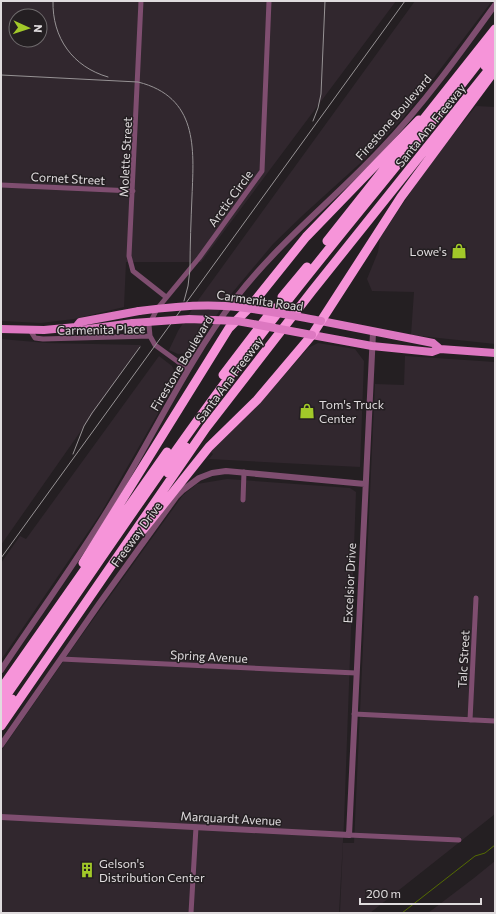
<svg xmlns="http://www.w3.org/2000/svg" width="496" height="914" font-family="Commissioner,sans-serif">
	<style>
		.built { fill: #31272e; fill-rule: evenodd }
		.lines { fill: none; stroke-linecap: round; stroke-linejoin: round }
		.stream { stroke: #546b02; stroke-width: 1 }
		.minor { stroke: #7f4e70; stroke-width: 5 }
		.tertiary { stroke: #7f4e70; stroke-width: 6 }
		.primary { stroke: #dd78c1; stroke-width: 8 }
		.motorway { stroke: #f694d9; stroke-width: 9 }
		.rail { stroke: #979395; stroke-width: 1 }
		.primary-bridge { stroke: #dd78c1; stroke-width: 8 }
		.labels { text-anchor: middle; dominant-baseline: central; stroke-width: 3; stroke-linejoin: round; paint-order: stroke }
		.street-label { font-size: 12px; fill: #e0dcde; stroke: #241f22 }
		.poi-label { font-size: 12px; fill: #e0dcde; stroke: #241f22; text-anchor: start }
	</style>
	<rect width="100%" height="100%" fill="#241f22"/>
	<path class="built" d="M1 1H396L201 262H126L124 307 74 319 41 323 1 321ZM16 16H40V40H16Z
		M415 1H492L404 117 367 157 303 215 273 244 227 299 195 349 187 353 178 354 169 350 178 331 199 299Z
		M476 106 495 107V344L411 335 414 292 372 291 367 279 378 252 380 238 428 166Z
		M1 339 47 343 141 345 1 545Z
		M318 343 355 349 364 361 360 467 209 459 213 454 210 451 261 402 308 348Z
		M159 356 172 366 177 377 176 382 101 513 1 660V563L20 536 26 539Z
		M405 356 495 362V814L370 913H340L343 843H354L375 384 404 385Z
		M227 479 350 488 356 492 344 822 339 913H1V751L74 646 183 495 197 484Z
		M495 861V913H428L474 878Z"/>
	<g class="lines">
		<path class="stream" d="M402 913 475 856 485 853 495 845"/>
		<path class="minor" d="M141 1 129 256 133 271 166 297
			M1 185 133 191
			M30 330 35 338 43 339 150 336
			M188 369 155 345 150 336 149 325 157 309 199 258 262 171 269 1
			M243 500 244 472
			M61 659 356 673
			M354 714 495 721
			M470 720 476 598
			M349 835 459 840
			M191 913 196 827"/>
		<path class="tertiary" d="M1 670C38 614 78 560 112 503 154 435 187 362 235 299 278 243 333 200 381 149 423 105 459 55 495 5
			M1 745 99 604 176 497 183 490 199 478 212 473 226 471 365 484
			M1 817 349 835 373 333"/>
		<path class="primary" d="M321 321 433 343 440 349
			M76 327 80 322 139 311
			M1 329 44 330 76 327 81 330 133 323
			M312 335 372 346 432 352 440 349 495 353"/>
		<path class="motorway" d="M485 66 495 53
			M327 241 495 29
			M282 297 307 267
			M223 375 274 308
			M168 473 186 447
			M143 530 209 447 257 400 312 335 401 197 495 70
			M83 563 229 328 249 308 306 237 419 120
			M1 689 167 452
			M1 703C86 582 167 458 257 340 334 239 418 143 495 41
			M1 714 12 699
			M1 726 206 428 312 291 495 62"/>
		<path class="rail" d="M53 1C52 38 73 67 108 77
			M1 75 138 82C198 97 194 148 192 196 191 220 190 245 190 269L188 286 184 301
			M313 121 318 108 321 94 325 1
			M73 454 84 426 92 413 140 347
			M1 558 405 1"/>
		<path class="primary-bridge" d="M139 311C168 307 196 304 225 306 257 308 289 315 321 321
			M133 323 189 319 237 321 312 335"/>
	</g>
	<defs>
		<symbol id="shop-bare" viewBox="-9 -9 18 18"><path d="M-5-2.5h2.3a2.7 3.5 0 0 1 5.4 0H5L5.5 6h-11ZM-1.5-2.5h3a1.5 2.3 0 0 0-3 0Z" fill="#a2c929" stroke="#241f22" stroke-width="2.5" paint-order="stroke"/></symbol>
		<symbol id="building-bare" viewBox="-9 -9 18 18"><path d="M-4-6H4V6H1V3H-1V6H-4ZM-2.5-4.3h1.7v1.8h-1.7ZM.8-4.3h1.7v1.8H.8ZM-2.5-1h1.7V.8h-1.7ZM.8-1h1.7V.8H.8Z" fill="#a2c929" stroke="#241f22" stroke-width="2.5" paint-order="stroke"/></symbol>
	</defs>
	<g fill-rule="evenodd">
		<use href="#shop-bare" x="448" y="240" width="22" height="22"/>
		<use href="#shop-bare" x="296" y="400" width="22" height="22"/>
		<use href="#building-bare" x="76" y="859" width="22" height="22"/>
	</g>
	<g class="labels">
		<g class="street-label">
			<text transform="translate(393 117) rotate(-49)">Firestone Boulevard</text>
			<text transform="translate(430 125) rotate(-51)">Santa Ana Freeway</text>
			<text transform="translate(125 157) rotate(-87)">Molette Street</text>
			<text transform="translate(68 178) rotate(3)">Cornet Street</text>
			<text transform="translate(230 198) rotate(-54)">Arctic Circle</text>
			<text transform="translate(260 300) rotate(8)">Carmenita Road</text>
			<text transform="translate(101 329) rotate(-1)">Carmenita Place</text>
			<text transform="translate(181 363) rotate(-59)">Firestone Boulevard</text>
			<text transform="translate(229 379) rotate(-53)">Santa Ana Freeway</text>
			<text transform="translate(136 534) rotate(-54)">Freeway Drive</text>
			<text transform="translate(349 583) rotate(-87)">Excelsior Drive</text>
			<text transform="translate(209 656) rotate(3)">Spring Avenue</text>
			<text transform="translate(463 659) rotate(-87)">Talc Street</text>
			<text transform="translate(231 818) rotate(3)">Marquardt Avenue</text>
		</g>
		<g class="poi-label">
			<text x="447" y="251" text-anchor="end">Lowe's</text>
			<text x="319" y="404">Tom's Truck<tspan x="319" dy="14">Center</tspan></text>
			<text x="99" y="863">Gelson's<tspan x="99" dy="14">Distribution Center</tspan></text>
		</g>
	</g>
	<rect width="496" height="914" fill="none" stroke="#e0dcde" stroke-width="4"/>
	<g transform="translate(28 28) rotate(93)"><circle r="19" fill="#241f22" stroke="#6f6b6d"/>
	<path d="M0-3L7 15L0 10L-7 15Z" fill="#a2c929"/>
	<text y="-6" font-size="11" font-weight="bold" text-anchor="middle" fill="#e0dcde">N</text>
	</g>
	<path d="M360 898v6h121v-6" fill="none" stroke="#e0dcde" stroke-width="2"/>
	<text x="366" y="898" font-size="12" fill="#e0dcde" stroke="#241f22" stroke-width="3" paint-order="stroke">200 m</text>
</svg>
